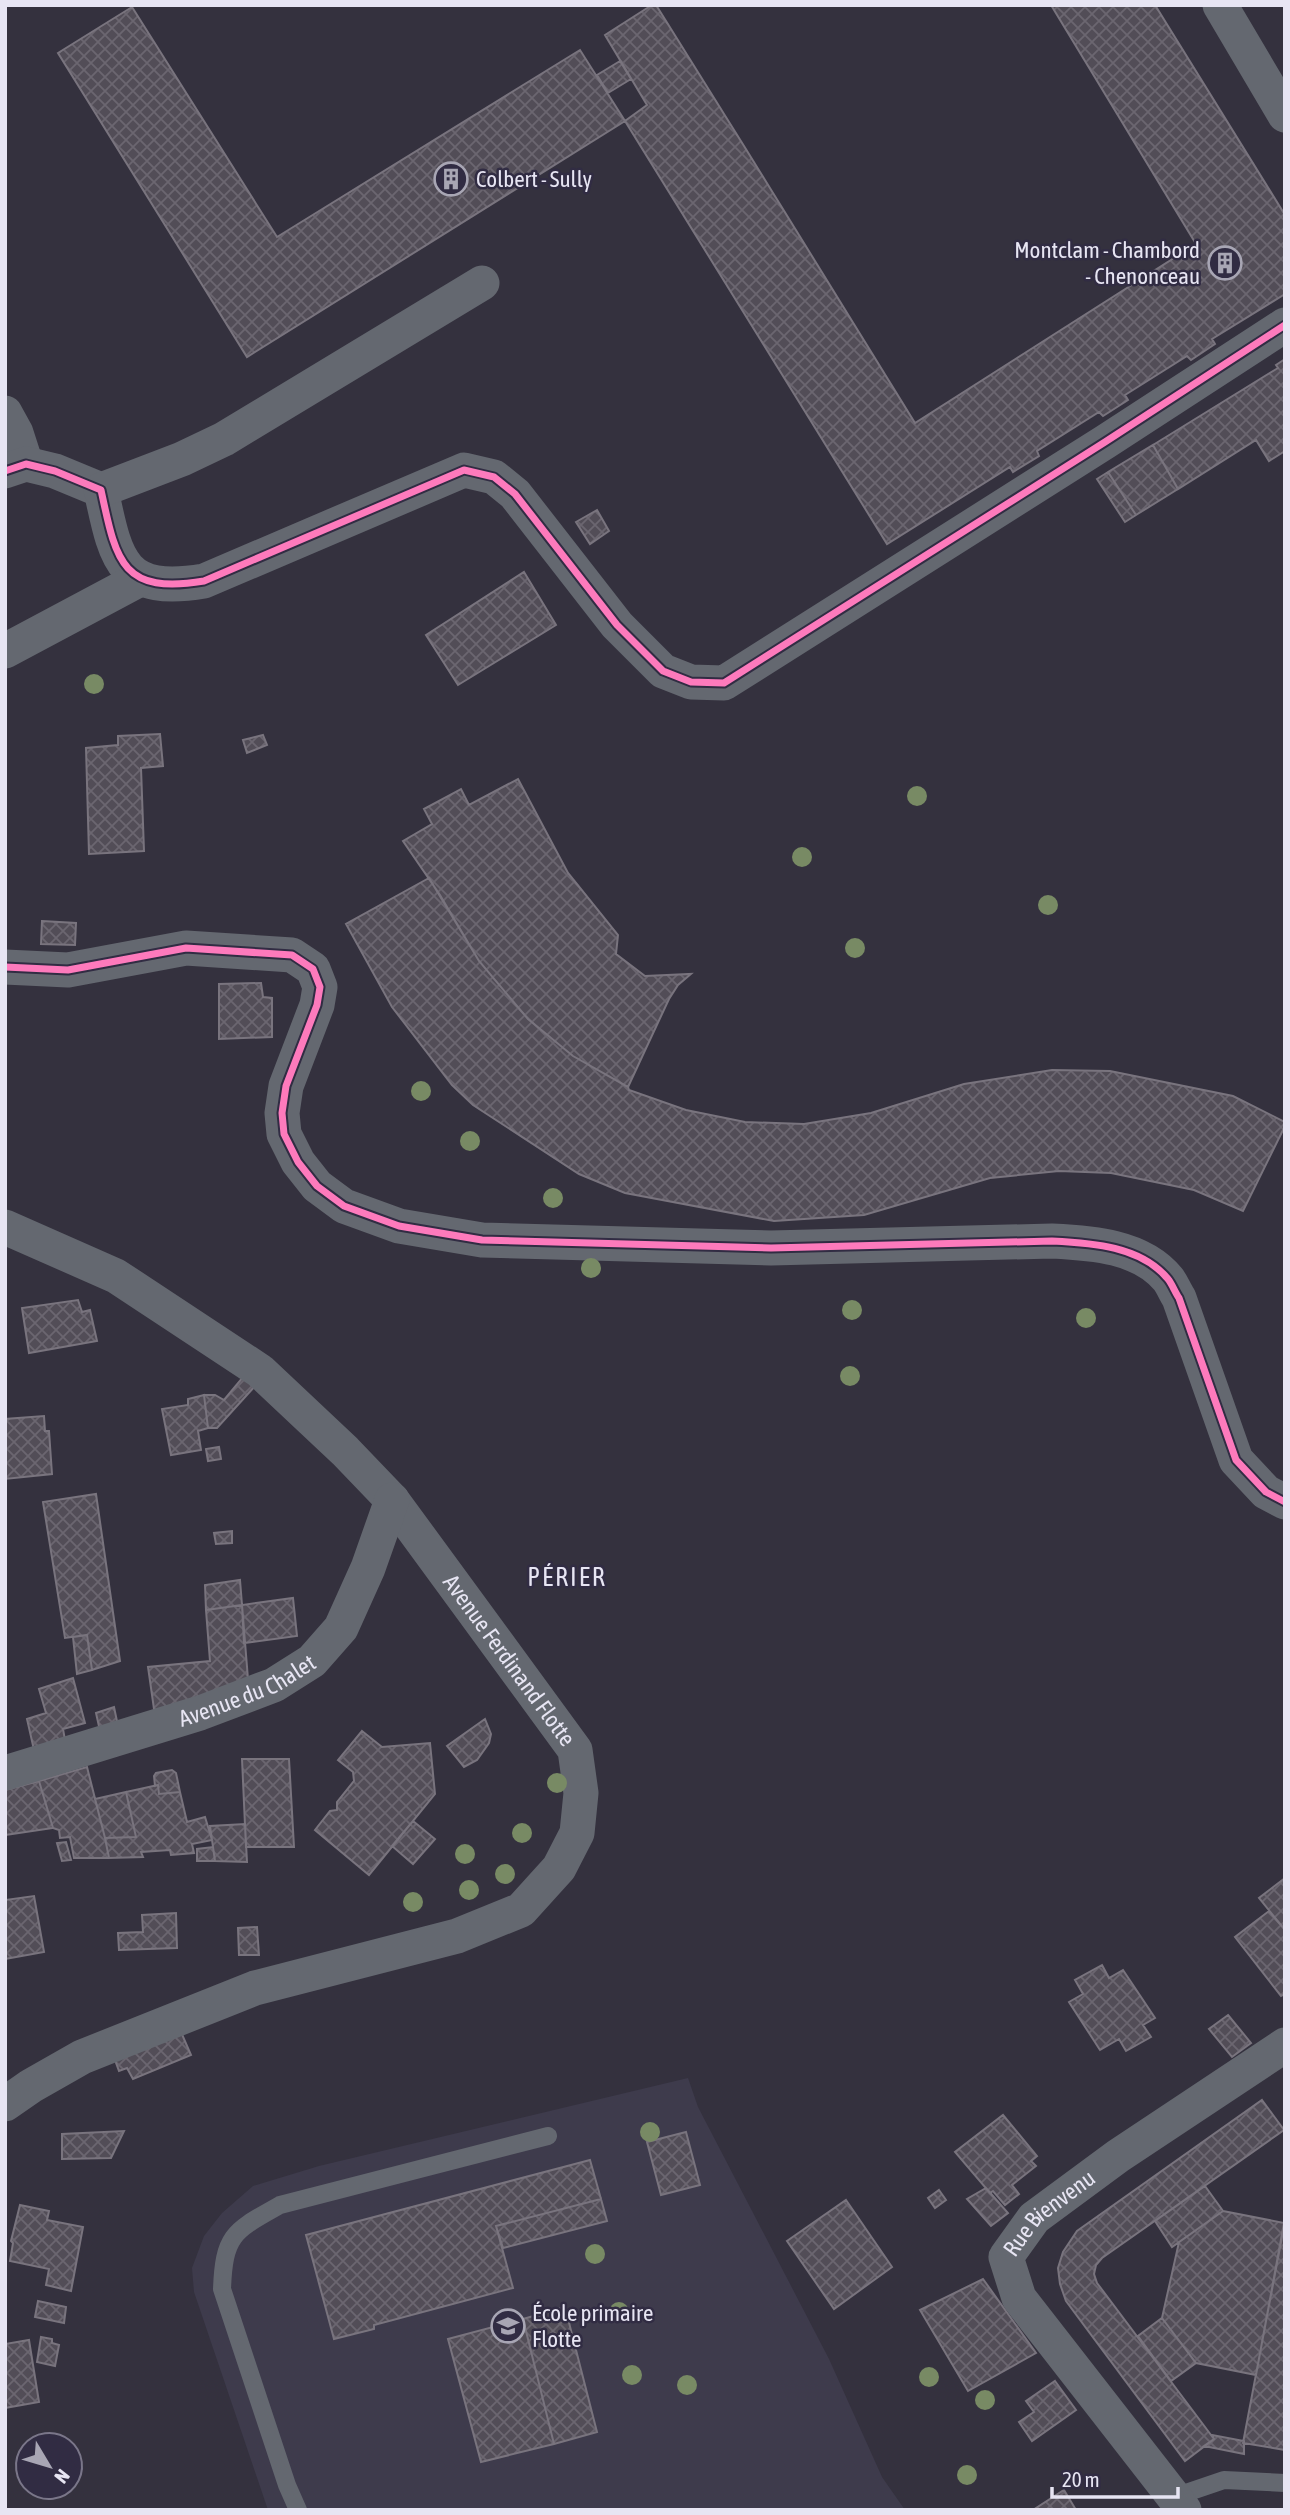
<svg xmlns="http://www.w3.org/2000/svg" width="1290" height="2515" font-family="'Asap Condensed',sans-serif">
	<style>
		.education { fill: #3e3b4c }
		.building { fill: url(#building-cross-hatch); stroke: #79747e; stroke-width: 2 }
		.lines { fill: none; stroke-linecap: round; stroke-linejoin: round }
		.service { stroke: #646870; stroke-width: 18 }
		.minor { stroke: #646870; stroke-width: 35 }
		.cycleway-casing { stroke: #312c43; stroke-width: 11 }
		.cycleway { stroke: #fd7abc; stroke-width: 7 }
		.tree { fill: #788a64 }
		.labels { text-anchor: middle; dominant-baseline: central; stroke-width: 5; stroke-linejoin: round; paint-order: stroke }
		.poi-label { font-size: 23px; fill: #e7e5f3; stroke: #312c43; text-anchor: start }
		.street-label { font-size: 23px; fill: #e7e5f3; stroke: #312c43 }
		.quarter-label { font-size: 26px; letter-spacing: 2px; fill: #e7e5f3; stroke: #312c43 }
	</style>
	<defs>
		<pattern id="building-cross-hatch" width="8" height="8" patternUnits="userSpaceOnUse" patternTransform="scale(1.75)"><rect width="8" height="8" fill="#524d57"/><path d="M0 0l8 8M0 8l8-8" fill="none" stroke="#6b6670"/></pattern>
	</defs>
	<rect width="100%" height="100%" fill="#34313e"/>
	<path class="education" d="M688 2078 698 2107 829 2359 882 2477 905 2510H268L194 2292 192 2268 204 2236 222 2213 253 2186 319 2166Z"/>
	<path class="building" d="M652 5H656L744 146 915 423 1196 244 1051 5H1155L1285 215V294L1212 339 1215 344 1191 360 1187 356 1125 395 1128 400 1103 416 1099 412 1037 451 1039 456 1013 472 1010 467 887 544 625 121 647 105 605 35Z
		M132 7 277 237 580 50 625 121 247 357 58 53Z
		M620 61 631 79 608 93 597 75Z
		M1285 359V451L1269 461 1256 440 1178 489 1153 445 1278 368 1276 365Z
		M1153 445 1178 489 1136 515 1108 472Z
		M1108 472 1136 515 1125 522 1097 479Z
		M597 510 609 531 590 544 576 522Z
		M524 572 556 625 458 685 426 635Z
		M160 734 163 766 141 768 144 851 89 854 86 748 118 745V736Z
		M263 735 267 745 247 753 243 740Z
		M518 779 568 873 618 935 616 954 645 976 691 974 678 985 669 999 628 1087 573 1056 528 1019 479 961 440 895 403 841 432 824 424 809 461 789 469 805Z
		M429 878 479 961 528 1019 573 1056 628 1087 629 1090 686 1110 745 1122 804 1124 871 1113 964 1084 1052 1070 1110 1071 1233 1096 1285 1122V1126L1243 1211 1194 1190 1111 1173 1059 1171 990 1178 864 1215 774 1221 625 1193 579 1174 473 1105 452 1085 392 1007 346 924Z
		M42 921 76 923 75 945 41 944Z
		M261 983 263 997 272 998V1037L219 1039V984Z
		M78 1300 82 1312 90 1310 97 1341 29 1353 22 1308Z
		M243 1377 255 1386 217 1428H208L204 1395H215L224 1400Z
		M204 1395 208 1428 198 1431 201 1450 171 1455 162 1409 188 1405V1399Z
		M44 1416 45 1431H49L52 1474 5 1479V1419Z
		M219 1447 221 1459 208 1461 206 1449Z
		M96 1494 120 1661 92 1670 87 1635 65 1638 43 1502Z
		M232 1531V1543L216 1544 214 1533Z
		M240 1580 242 1605 206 1610 205 1585Z
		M293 1598 297 1636 244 1643 242 1605Z
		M242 1605 248 1679 155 1716 148 1667 210 1661 206 1610Z
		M87 1635 92 1670 77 1674 73 1637Z
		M73 1678 85 1723 63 1729 65 1740 34 1750 27 1719 46 1713 39 1689Z
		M114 1707 118 1726 100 1731 96 1713Z
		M485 1719 491 1734 489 1743 477 1760 464 1767 447 1746Z
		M362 1731 382 1747 430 1743 435 1794 369 1875 315 1830 330 1811 337 1810V1802L354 1781 353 1772 338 1760Z
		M242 1759H289L294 1847H246Z
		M87 1767 105 1838 109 1858H74L70 1837 60 1838 59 1830 53 1828 39 1781Z
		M172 1770 176 1773 180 1792 159 1794 158 1785 155 1786 154 1776 156 1773Z
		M39 1781 53 1828 5 1835V1790Z
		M158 1785 159 1794 180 1792 187 1822 205 1817 212 1840 192 1844 194 1853 171 1855 170 1850 141 1852 143 1857 109 1858 105 1838 136 1837 126 1792Z
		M126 1792 136 1837 105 1838 95 1799Z
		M413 1821 435 1839 413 1864 392 1846Z
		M245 1824 247 1862 215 1861 210 1826Z
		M66 1842 71 1860 62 1861 57 1843Z
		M213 1847 215 1861H197V1849Z
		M1285 1878V1930L1259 1898Z
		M34 1896 44 1952 5 1959V1900Z
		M1269 1911 1285 1930V1994L1281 1996 1235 1937Z
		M176 1913 177 1948 119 1950 118 1933 143 1932 142 1915Z
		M257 1927 259 1955H239L238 1928Z
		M1102 1965 1109 1978 1123 1970 1155 2018 1143 2025 1151 2037 1126 2051 1119 2039 1100 2050 1069 2002 1083 1994 1075 1980Z
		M1228 2015 1251 2043 1232 2057 1209 2029Z
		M181 2032 191 2055 133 2079 127 2068 119 2071 115 2060Z
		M1262 2100 1284 2130 1102 2258 1096 2265 1094 2274 1097 2283 1214 2439 1185 2461 1066 2301 1060 2284 1058 2268 1063 2252 1077 2231Z
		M1003 2115 1037 2156 1031 2161 1036 2166 1012 2185 1019 2194 1005 2205 993 2191 990 2193 955 2152Z
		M124 2131 111 2158 62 2159V2134Z
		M686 2132 700 2185 661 2195 647 2142Z
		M590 2160 601 2199 496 2226 513 2288 374 2325V2329L334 2339 306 2235Z
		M1205 2186 1223 2211 1172 2247 1155 2221Z
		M986 2188 1008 2213 991 2226 967 2199Z
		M939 2190 946 2200 935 2208 928 2198Z
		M601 2199 607 2221 503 2248 496 2226Z
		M846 2200 892 2267 834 2309 787 2241Z
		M20 2205 49 2211 47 2220 83 2227 71 2291 46 2285 49 2269 10 2261 13 2243 11 2241Z
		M1223 2211 1284 2223 1256 2375 1196 2363 1162 2318 1179 2242Z
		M1285 2221V2450L1243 2443Z
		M983 2279 1036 2353 968 2391 920 2310Z
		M38 2301 66 2307 64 2323 35 2317Z
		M565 2307 597 2432 554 2444 523 2319Z
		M1162 2318 1196 2363 1171 2381 1138 2336Z
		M523 2319 554 2444 481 2462 448 2339Z
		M41 2337 52 2339V2343L59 2345 55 2366 37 2362Z
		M29 2340 39 2402 5 2408V2344Z
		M1055 2381 1076 2410 1032 2441 1019 2422 1034 2412 1026 2401Z
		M1212 2435 1244 2441V2454L1204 2446 1214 2439Z
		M1064 2490 1076 2510H1033Z"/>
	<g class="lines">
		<path class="service" d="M1174 2497 1224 2480 1285 2483
			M298 2510 287 2485 222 2289C224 2234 234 2231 280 2205L548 2136"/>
		<g class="minor">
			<path d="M1220 5 1285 115"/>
			<path d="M5 413 16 433 26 464"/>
			<path d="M5 471 26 464 55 471 101 490C116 560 121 595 204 581L464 470 494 477 515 494 617 625 663 671 691 682 724 683 1105 442 1285 325"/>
			<path d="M101 490 182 459 224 439 482 283"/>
			<path d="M5 651 140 579"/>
			<path d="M5 967 68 970 186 948 292 955 313 969 320 987 317 1005 286 1086 282 1113 284 1134 298 1162 317 1186 344 1206 399 1226 482 1240 771 1248 1052 1241C1092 1243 1141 1246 1168 1279 1172 1284 1175 1292 1179 1298L1236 1460 1266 1492 1285 1502"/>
			<path id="s1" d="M5 1227 116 1276 260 1371 345 1451 392 1500 575 1750 581 1793 577 1833 559 1868 521 1910 457 1936 255 1988 82 2057 31 2086 5 2104"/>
			<path id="s2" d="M5 1773 200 1713 274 1685 312 1661 341 1628 368 1568 392 1500"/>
			<path id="s3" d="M1184 2510 1019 2298 1006 2257 1034 2218 1118 2156 1285 2045"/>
		</g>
		<defs>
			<path id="cycleway" d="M5 471 26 464 55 471 101 490C116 560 121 595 204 581L464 470 494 477 515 494 617 625 663 671 691 682 724 683 1105 442 1285 325
				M5 967 68 970 186 948 292 955 313 969 320 987 317 1005 286 1086 282 1113 284 1134 298 1162 317 1186 344 1206 399 1226 482 1240 771 1248 1052 1241C1092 1243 1141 1246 1168 1279 1172 1284 1175 1292 1179 1298L1236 1460 1266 1492 1285 1502"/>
		</defs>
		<use href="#cycleway" class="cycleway-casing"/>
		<use href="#cycleway" class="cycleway"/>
	</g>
	<g class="tree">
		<circle cx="94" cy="684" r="10"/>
		<circle cx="917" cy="796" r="10"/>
		<circle cx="802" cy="857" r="10"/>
		<circle cx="1048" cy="905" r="10"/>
		<circle cx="855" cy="948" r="10"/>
		<circle cx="421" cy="1091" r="10"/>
		<circle cx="470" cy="1141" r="10"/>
		<circle cx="553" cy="1198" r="10"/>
		<circle cx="591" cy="1268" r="10"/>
		<circle cx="852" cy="1310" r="10"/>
		<circle cx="1086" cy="1318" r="10"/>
		<circle cx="850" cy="1376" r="10"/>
		<circle cx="557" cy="1783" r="10"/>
		<circle cx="522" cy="1833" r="10"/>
		<circle cx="465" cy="1854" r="10"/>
		<circle cx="505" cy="1874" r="10"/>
		<circle cx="469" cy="1890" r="10"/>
		<circle cx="413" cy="1902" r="10"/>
		<circle cx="650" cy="2132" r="10"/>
		<circle cx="595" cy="2254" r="10"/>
		<circle cx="619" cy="2312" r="10"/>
		<circle cx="632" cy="2375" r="10"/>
		<circle cx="929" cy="2377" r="10"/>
		<circle cx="687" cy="2385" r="10"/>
		<circle cx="985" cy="2400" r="10"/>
		<circle cx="967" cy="2475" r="10"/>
	</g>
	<defs>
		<symbol id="building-ring" viewBox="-11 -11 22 22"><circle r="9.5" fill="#312c43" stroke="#a8a6b4" stroke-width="1.5"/><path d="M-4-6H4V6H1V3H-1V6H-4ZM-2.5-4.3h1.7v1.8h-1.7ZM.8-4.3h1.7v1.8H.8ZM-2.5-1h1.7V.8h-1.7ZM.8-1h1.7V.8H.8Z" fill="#a8a6b4"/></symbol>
		<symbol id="school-ring" viewBox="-11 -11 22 22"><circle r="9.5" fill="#312c43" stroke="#a8a6b4" stroke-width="1.5"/><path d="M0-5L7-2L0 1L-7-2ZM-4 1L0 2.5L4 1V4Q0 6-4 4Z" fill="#a8a6b4"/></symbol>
	</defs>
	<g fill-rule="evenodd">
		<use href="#building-ring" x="432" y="160" width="38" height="38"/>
		<use href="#building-ring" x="1206" y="244" width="38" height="38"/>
		<use href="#school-ring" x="489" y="2307" width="38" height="38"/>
	</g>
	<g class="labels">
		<g class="poi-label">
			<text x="476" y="179">Colbert - Sully</text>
			<text x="1200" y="250" text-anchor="end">Montclam - Chambord<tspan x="1200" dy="26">- Chenonceau</tspan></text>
			<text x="532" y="2313">École primaire<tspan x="532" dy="26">Flotte</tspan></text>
		</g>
		<g class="street-label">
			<text stroke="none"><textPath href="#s1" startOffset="677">Avenue Ferdinand Flotte</textPath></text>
			<text stroke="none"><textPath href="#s2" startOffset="256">Avenue du Chalet</textPath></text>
			<text stroke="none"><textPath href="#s3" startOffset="374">Rue Bienvenu</textPath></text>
		</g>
		<g class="quarter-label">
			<text x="567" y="1577">PÉRIER</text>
		</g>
	</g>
	<rect width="1290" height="2515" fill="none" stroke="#e7e5f3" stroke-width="14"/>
	<g transform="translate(49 2466) rotate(128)"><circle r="33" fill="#312c43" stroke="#7a7689" stroke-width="2"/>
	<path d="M0-5L12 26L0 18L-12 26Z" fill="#a8a6b4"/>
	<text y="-10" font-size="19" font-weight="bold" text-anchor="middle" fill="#e7e5f3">N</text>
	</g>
	<path d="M1052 2487v10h126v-10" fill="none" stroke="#e7e5f3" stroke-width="3.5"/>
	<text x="1062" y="2487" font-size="21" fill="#e7e5f3" stroke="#312c43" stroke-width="5" paint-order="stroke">20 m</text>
</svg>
